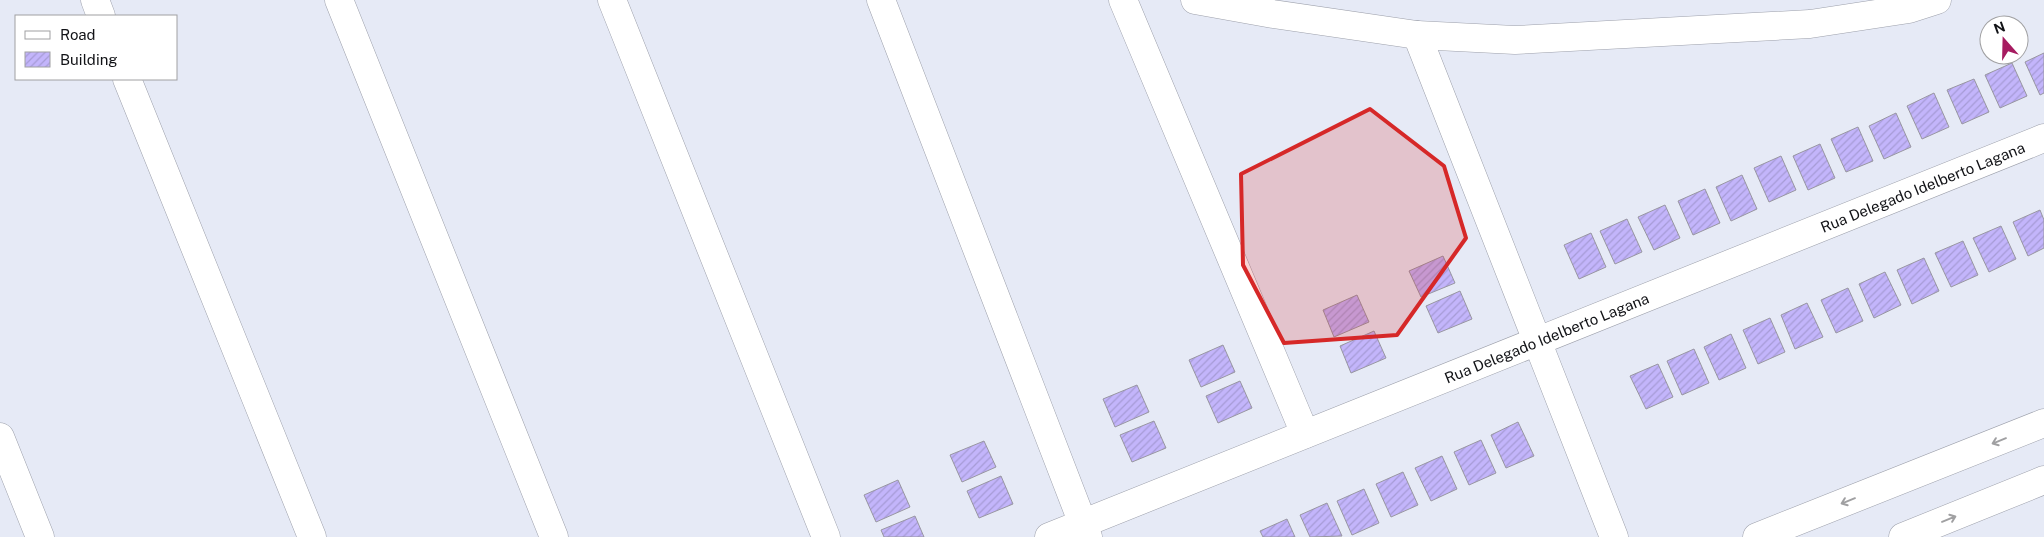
<svg xmlns="http://www.w3.org/2000/svg" width="2044" height="537" font-family="'Public Sans',sans-serif">
	<style>
		.building { fill: url(#building-hatch); stroke: #9896a1 }
		.lines { fill: none; stroke-linecap: round; stroke-linejoin: round }
		.minor-casing { stroke: #9da0ab; stroke-width: 29 }
		.minor { stroke: #fff; stroke-width: 28 }
		.oneway { stroke: #a0a0a2 }
		.marked { fill: #d62828; fill-opacity: 0.2; stroke: #d62828; stroke-width: 4; stroke-linejoin: round }
		.labels { text-anchor: middle; dominant-baseline: central; stroke-width: 4.5; stroke-linejoin: round; paint-order: stroke }
		.street-label { font-size: 15px; fill: #111216; stroke: #fff }
	</style>
	<defs>
		<pattern id="building-hatch" width="6" height="6" patternUnits="userSpaceOnUse" patternTransform="scale(1.25)"><rect width="6" height="6" fill="#c3b5fb"/><path d="M-1 1l2-2M0 6l6-6M5 7l2-2" fill="none" stroke="#a69bd6"/></pattern>
	</defs>
	<rect width="100%" height="100%" fill="#e6eaf6"/>
	<path class="building" d="M2044 53V93L2040 95 2025 62Z
		M2012 63 2027 96 2000 108 1985 75Z
		M1974 79 1989 112 1962 124 1947 90Z
		M1934 93 1949 127 1922 139 1907 106Z
		M1896 113 1911 147 1884 159 1869 126Z
		M1858 127 1873 161 1846 172 1831 139Z
		M1820 144 1835 178 1808 190 1793 156Z
		M1781 156 1796 190 1769 202 1754 168Z
		M1742 175 1757 209 1731 221 1716 187Z
		M1705 189 1720 223 1693 235 1678 201Z
		M1665 205 1680 238 1654 250 1638 217Z
		M2040 210 2044 220V248L2028 256 2013 222Z
		M1627 219 1642 252 1615 264 1600 231Z
		M2001 226 2016 259 1989 272 1973 238Z
		M1591 233 1606 267 1579 279 1564 245Z
		M1963 241 1978 275 1951 287 1935 253Z
		M1443 256 1455 283 1421 297 1409 271Z
		M1924 258 1939 291 1912 304 1897 270Z
		M1885 272 1901 305 1874 318 1859 284Z
		M1848 288 1863 321 1836 333 1821 300Z
		M1460 291 1472 319 1438 333 1426 306Z
		M1357 295 1369 322 1334 337 1323 310Z
		M1807 303 1823 337 1795 349 1781 315Z
		M1770 318 1785 352 1758 364 1743 330Z
		M1374 331 1386 358 1351 373 1340 346Z
		M1731 334 1746 368 1719 380 1704 347Z
		M1223 345 1235 372 1201 387 1189 360Z
		M1694 349 1709 383 1682 395 1667 361Z
		M1658 364 1673 397 1646 409 1630 376Z
		M1240 381 1252 408 1218 423 1206 396Z
		M1137 385 1149 412 1115 427 1103 399Z
		M1154 421 1166 448 1132 462 1120 435Z
		M1518 422 1534 456 1506 468 1491 435Z
		M1481 440 1496 473 1469 485 1454 452Z
		M984 441 996 467 962 482 950 455Z
		M1442 456 1457 489 1431 501 1415 468Z
		M1403 472 1418 505 1391 517 1376 484Z
		M1001 476 1013 504 979 518 967 491Z
		M898 480 910 507 876 522 864 495Z
		M1364 489 1379 523 1352 535 1337 501Z
		M1327 503 1342 536 1310 537 1300 515Z
		M915 516 924 537H884L881 530Z
		M1287 519 1295 537H1263L1260 531Z"/>
	<g class="lines">
		<defs>
			<g id="minor">
				<path d="M95 0 101 16"/>
				<path d="M339 0 554 537"/>
				<path d="M612 0 826 537"/>
				<path d="M881 0 1088 537"/>
				<path d="M1123 0 1305 434"/>
				<path d="M1195 0 1273 14 1417 35 1515 40 1810 24 1909 9 1937 0"/>
				<path d="M1417 35 1614 537"/>
				<path d="M127 79 312 537"/>
				<path d="M0 437 40 537"/>
				<path id="s1" d="M1049 537 2044 138"/>
				<path d="M1757 537 2044 423"/>
				<path d="M1903 537 2044 480"/>
			</g>
		</defs>
		<use href="#minor" class="minor-casing"/>
		<use href="#minor" class="minor"/>
	</g>
	<defs><path id="oneway-shaft" d="M-6 0H5M1.5-3L5.5 0L1.5 3" fill="none" stroke-width="1.6" stroke-linecap="round" stroke-linejoin="round" transform="scale(1.25)"/></defs>
	<g class="oneway">
		<use href="#oneway-shaft" transform="translate(1999 441) rotate(158)"/>
		<use href="#oneway-shaft" transform="translate(1848 501) rotate(158)"/>
		<use href="#oneway-shaft" transform="translate(1949 519) rotate(-22)"/>
	</g>
	<path class="marked" d="M1370 109 1444 166 1466 238 1397 335 1284 343 1243 265 1241 174Z"/>
	<g class="labels">
		<g class="street-label">
			<text stroke="none"><textPath href="#s1" startOffset="941">Rua Delegado Idelberto Lagana</textPath></text>
			<text stroke="none"><textPath href="#s1" startOffset="536">Rua Delegado Idelberto Lagana</textPath></text>
		</g>
	</g>
	<rect x="15" y="15" width="162" height="65" fill="#ffffff" stroke="#a0a0a2"/>
	<rect x="25" y="31" width="25" height="8" fill="#ffffff" stroke="#a0a0a2"/>
	<text x="60" y="40" font-size="15" fill="#111216">Road</text>
	<rect x="25" y="52" width="25" height="15" fill="url(#building-hatch)" stroke="#a0a0a2"/>
	<text x="60" y="65" font-size="15" fill="#111216">Building</text>
	<g transform="translate(2004 40) rotate(340)"><circle r="24" fill="#ffffff" stroke="#a0a0a2"/>
	<path d="M0-4L9 19L0 12L-9 19Z" fill="#a61b60"/>
	<text y="-8" font-size="14" font-weight="bold" text-anchor="middle" fill="#111216">N</text>
	</g>
</svg>
